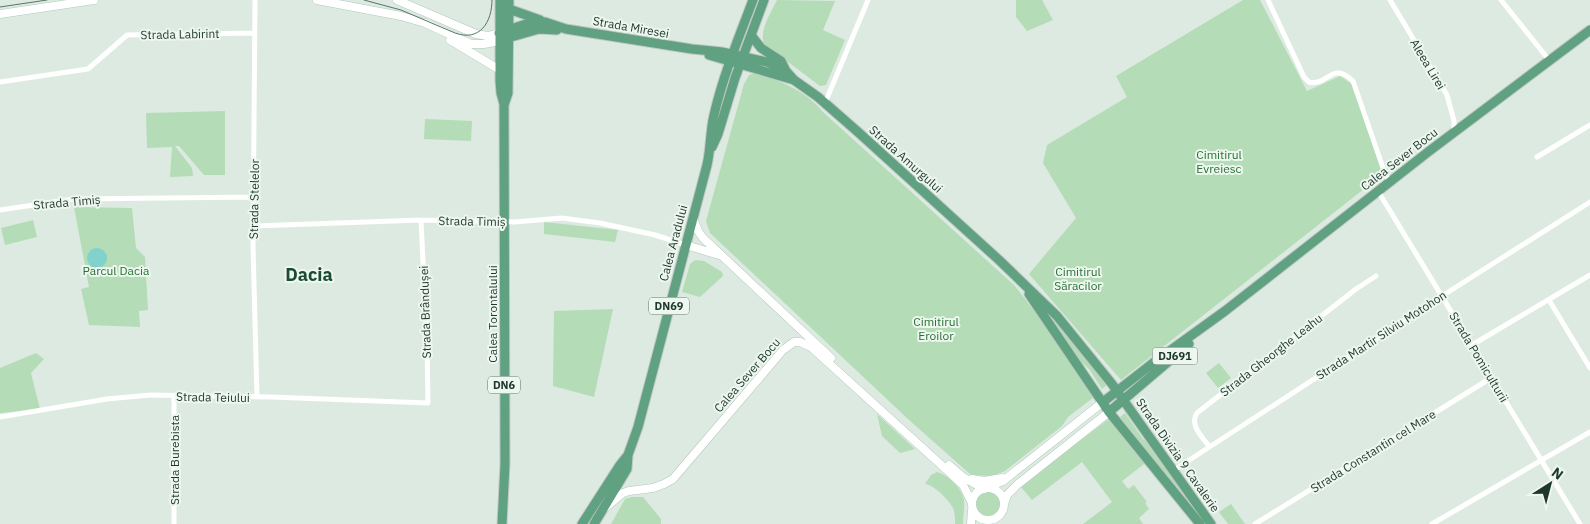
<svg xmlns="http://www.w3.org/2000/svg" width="1590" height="524" font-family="'IBM Plex Sans',sans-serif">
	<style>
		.green { fill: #b4dcb6 }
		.water { fill: #81d2cc }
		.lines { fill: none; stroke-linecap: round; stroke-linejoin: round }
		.secondary-casing { stroke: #b0caba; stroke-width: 9 }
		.primary-casing { stroke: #c0c8c4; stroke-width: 11 }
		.street { stroke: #fff; stroke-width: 5 }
		.secondary { stroke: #fff; stroke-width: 8 }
		.primary { stroke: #5fa181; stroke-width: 9 }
		.tram { stroke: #587567; stroke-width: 1 }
		.labels { text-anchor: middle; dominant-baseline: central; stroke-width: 4; stroke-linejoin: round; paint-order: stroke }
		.shield { fill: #edf6ef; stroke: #5c7266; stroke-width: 1 }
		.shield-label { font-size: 11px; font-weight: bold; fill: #1e392c }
		.street-label { font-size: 12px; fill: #1e392c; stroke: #edf6ef }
		.park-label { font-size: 12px; fill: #277133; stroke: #edf6ef }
		.district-label { font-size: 18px; font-weight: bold; fill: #1a4b34; stroke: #edf6ef }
	</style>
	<rect width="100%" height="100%" fill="#ddeae1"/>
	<path class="green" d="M777 0 835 1 823 30 845 40 826 85 820 86 764 44C759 30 771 13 777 0Z
		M1016 0H1042L1053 20 1027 31 1016 17Z
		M1243 0H1260L1307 91 1340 76 1353 85 1383 174 1121 380 1029 274 1076 218 1043 163 1047 145 1127 97 1116 76Z
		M756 73C782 82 806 91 823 112L1015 286 1045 325 1094 397 1068 417 1062 426 1005 471 992 476 971 475 908 419 710 233 706 221 744 84 749 75Z
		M225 111V175H204L179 146H175L192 168 193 176 170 177 172 147 147 148 146 113Z
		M425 119 472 121 471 141 424 139Z
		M74 207 132 208 136 248 145 257 148 310 139 311 140 327 89 325 81 289 89 287Z
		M33 220 37 237 5 245 1 228Z
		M544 222 618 230 615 242 544 234Z
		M695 260 704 261 722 272 723 276 700 297 682 292 690 264Z
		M613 309 594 397 553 386 554 311Z
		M1050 314 1109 383 1102 389 1089 369 1079 360 1049 316Z
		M36 353 44 359 31 373 40 409 0 413V368Z
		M1219 363 1231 378 1218 388 1206 373Z
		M1125 413 1143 439 1157 452 1208 524H1205L1120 417Z
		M877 414 915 449 900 453 882 436Z
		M1114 418 1148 461 1122 481 1128 489 1134 485 1147 502 1145 503 1149 509 1139 518 1143 524H1083L1112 502 1082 462 1032 500 1020 486 1106 421Z
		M937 472C948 475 962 488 964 500 965 507 963 516 963 524H955C955 518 955 513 953 508 948 499 934 485 925 484L931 475Z
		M972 505a16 16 0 1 1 32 0a16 16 0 1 1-32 0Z
		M631 497H643L661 519V524H611L625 499Z
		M1231 504 1245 524H1228L1219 512Z"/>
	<path class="water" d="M87 258a10 10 0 1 1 20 0a10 10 0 1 1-20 0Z"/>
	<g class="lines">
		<defs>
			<path id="secondary" d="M317 0 401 16 425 23 471 44H484L499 41
				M397 0 476 34 488 36 499 33
				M0 14 94 0
				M450 40 500 70
				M693 218 698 231 703 238 831 358
				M686 245 719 255
				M949 465 963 477 984 489
				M972 479 984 481 1002 478
				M972 504a16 16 0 1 1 32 0a16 16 0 1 1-32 0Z
				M986 488 1003 481 1103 402
				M1004 504 1007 495 1018 484 1109 412
				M605 508 623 493 629 491 653 488 664 484 673 479 783 350 794 342H800L811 347 949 472 963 485 972 503
				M971 524 972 510"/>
			<path id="primary" d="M500 0V81L501 93 504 104
				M509 9 540 20
				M499 33 529 23 545 22 566 29 692 49 722 52 767 62 786 71 794 80 818 97 858 132 999 260 1057 316 1112 384 1211 524
				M751 35 761 48 781 61 785 69
				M504 39 539 29 557 30
				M709 55 794 80
				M712 147 718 134 735 78 764 0
				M1029 294 1109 412 1200 524
				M1103 402 1153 363 1225 311 1428 152 1590 30
				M1109 412 1189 344
				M502 524 505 464 504 105 508 93 509 0
				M582 524 620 465 628 455
				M594 524 627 469 628 455 638 427 707 165C711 148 710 131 714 115 723 76 739 37 753 0"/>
		</defs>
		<use href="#secondary" class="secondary-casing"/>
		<use href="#primary" class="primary-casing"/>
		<path class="street" d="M255 0 253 246 257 397
			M1268 0 1304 77 1309 82C1327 87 1332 60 1353 81L1382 165 1389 182
			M1390 0 1447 95 1454 121V132
			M1501 0 1549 60
			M0 82 88 69 127 35 255 33
			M825 103 868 0
			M1537 157 1590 125
			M1378 191 1580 524
			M0 210 73 199 255 197
			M255 226 421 220 514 222 562 218 600 223 655 235 686 245
			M1549 300 1590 368
			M1472 345 1590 275
			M0 417 107 399 150 395 271 397 428 403 427 346 421 220
			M1209 446C1202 437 1189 424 1197 413L1356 289 1376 276
			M1174 470 1442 296 1590 202
			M174 524V396
			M1255 524 1491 378
			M1432 524 1590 432"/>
		<use href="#secondary" class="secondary"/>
		<use href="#primary" class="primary"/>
		<path class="tram" d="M364 0 401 10 455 33C480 42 492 22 492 0
			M0 7 47 0"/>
	</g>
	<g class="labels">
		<g class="shield">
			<rect x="649" y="297.5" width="40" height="17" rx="4"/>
			<rect x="1152.5" y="347.5" width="45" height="17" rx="4"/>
			<rect x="488" y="376.5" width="32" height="17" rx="4"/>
		</g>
		<g class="shield-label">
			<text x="669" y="306">DN69</text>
			<text x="1175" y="356">DJ691</text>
			<text x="504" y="385">DN6</text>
		</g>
		<g class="street-label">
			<text transform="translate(631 27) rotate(10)">Strada Miresei</text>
			<text transform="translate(180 34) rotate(-1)">Strada Labirint</text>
			<text transform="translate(1428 64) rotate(59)">Aleea Lirei</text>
			<text transform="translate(906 159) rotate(42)">Strada Amurgului</text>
			<text transform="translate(1399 159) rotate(-38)">Calea Sever Bocu</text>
			<text transform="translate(254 199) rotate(-89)">Strada Stelelor</text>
			<text transform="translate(67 202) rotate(-5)">Strada Timiș</text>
			<text transform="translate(472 221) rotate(1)">Strada Timiș</text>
			<text transform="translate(673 243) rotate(-75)">Calea Aradului</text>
			<text transform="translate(425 312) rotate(-92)">Strada Brândușei</text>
			<text transform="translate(492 314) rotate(-90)">Calea Torontalului</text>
			<text transform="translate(1381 335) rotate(-33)">Strada Martir Silviu Motohon</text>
			<text transform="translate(1271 355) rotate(-38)">Strada Gheorghe Leahu</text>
			<text transform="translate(1479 357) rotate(59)">Strada Pomiculturii</text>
			<text transform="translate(747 375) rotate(-49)">Calea Sever Bocu</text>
			<text transform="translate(213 397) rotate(1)">Strada Teiului</text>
			<text transform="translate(1373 451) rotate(-32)">Strada Constantin cel Mare</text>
			<text transform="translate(1178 455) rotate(55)">Strada Divizia 9 Cavalerie</text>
			<text transform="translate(174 460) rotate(-90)">Strada Burebista</text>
		</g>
		<g class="park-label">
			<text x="1219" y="154">Cimitirul<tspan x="1219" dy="14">Evreiesc</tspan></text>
			<text x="116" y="270">Parcul Dacia</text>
			<text x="1078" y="271">Cimitirul<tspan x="1078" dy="14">Săracilor</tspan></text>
			<text x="936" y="321">Cimitirul<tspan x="936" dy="14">Eroilor</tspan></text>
		</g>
		<g class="district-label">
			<text x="309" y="274">Dacia</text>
		</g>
	</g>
	<g transform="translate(1550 484) rotate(36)" stroke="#edf6ef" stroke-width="4" paint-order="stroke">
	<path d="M0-4L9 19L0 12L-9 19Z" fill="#1e392c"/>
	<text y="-8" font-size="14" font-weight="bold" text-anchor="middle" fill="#1e392c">N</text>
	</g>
</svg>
